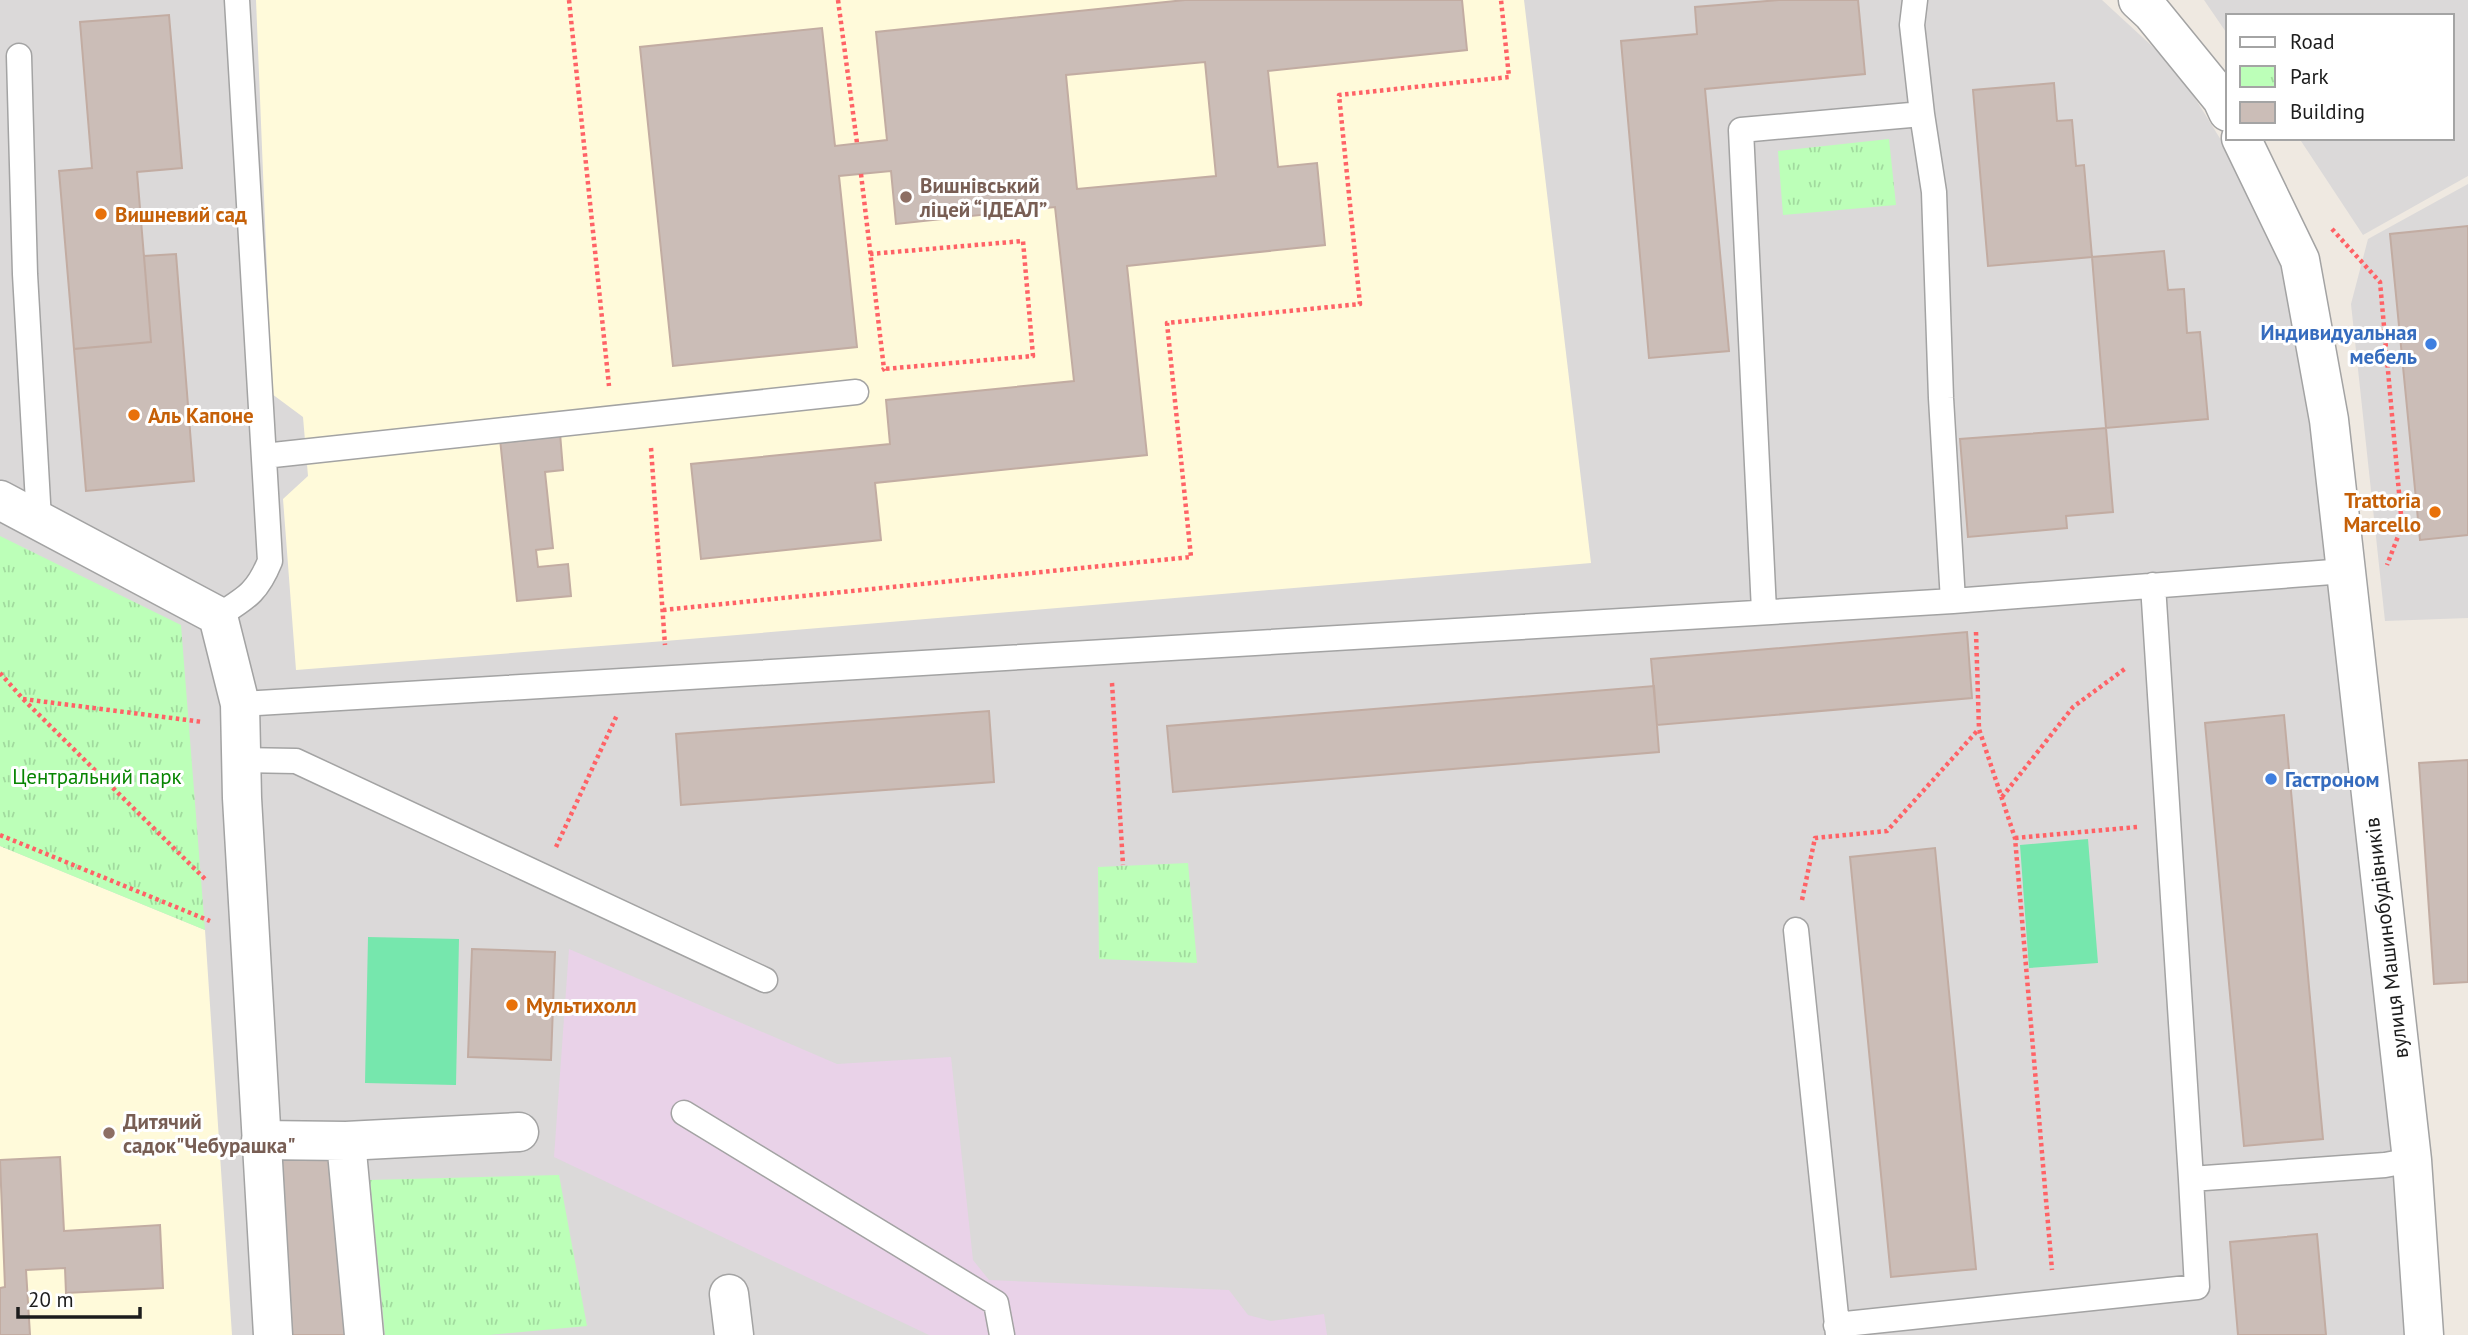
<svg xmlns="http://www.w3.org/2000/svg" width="2468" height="1335" font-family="'PT Sans',sans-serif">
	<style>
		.residential { fill: #dbd9d9 }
		.industrial { fill: #e9d2e8 }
		.education { fill: #fffada }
		.park { fill: url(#park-tufts) }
		.pitch { fill: #76e7ad }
		.building { fill: #cbbdb7; stroke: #c2aca2; stroke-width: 2; fill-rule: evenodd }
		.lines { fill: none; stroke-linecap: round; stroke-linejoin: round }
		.service-casing { stroke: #a3a3a3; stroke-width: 27 }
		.minor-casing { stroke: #a3a3a3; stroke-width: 41 }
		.path { stroke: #ff6266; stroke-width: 4.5; stroke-dasharray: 3.5 3.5; stroke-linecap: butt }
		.service { stroke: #fff; stroke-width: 24 }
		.minor { stroke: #fff; stroke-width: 38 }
		.education-dot { fill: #8d6e63; stroke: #fff; stroke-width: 2.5 }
		.food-dot { fill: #e8710a; stroke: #fff; stroke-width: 2.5 }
		.shop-dot { fill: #3f7fe0; stroke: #fff; stroke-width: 2.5 }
		.labels { text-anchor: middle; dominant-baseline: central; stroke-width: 6; stroke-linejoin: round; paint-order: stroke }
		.education-label { font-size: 21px; font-weight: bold; fill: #785e54; stroke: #fff; text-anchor: start }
		.food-label { font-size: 21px; font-weight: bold; fill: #c56008; stroke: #fff; text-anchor: start }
		.shop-label { font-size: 21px; font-weight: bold; fill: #366cbe; stroke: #fff; text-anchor: end }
		.park-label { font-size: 21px; fill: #068500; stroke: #fff }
		.street-label { font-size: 21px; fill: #1c1c1c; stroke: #fff }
	</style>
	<defs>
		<pattern id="park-tufts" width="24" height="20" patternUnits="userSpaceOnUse" patternTransform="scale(1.75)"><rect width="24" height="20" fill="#bcffb8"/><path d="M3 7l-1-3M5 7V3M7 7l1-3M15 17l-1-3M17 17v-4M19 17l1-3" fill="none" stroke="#a1da9e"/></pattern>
	</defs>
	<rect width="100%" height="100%" fill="#efe9e1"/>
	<path class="residential" d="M0 0H2102L2177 69 2255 195 2297 303 2373 913 2410 1335H0Z
		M2204 0H2468V176L2363 235 2299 138H2452V16H2228V35Z
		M2468 184V618L2385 621 2351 304 2368 239Z"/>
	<path class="industrial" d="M569 949 837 1064 951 1057 973 1260 989 1280 1229 1290 1248 1315 1271 1321 1324 1314 1327 1335H929L554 1157Z"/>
	<path class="education" d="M256 0H1524L1591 563 665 641 296 670 283 499 308 476 303 417 272 394Z
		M0 846 205 930 232 1335H0Z"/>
	<path class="park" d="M1889 139 1896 205 1783 215 1778 151Z
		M0 536 181 625 205 930 0 846Z
		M1188 863 1197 963 1099 959 1098 867Z
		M559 1175 587 1326 489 1335H385L370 1180Z"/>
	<path class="pitch" d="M2088 839 2098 963 2029 968 2020 845Z
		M368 937 459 939 456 1085 365 1083Z"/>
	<path class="building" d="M1185 0H1462L1467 50 1268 71 1278 167 1317 163 1325 245 1127 266 1147 455 875 483 881 540 701 559 691 464 890 444 886 400 1074 381 1055 207 896 224 891 171 839 176 857 347 673 366 640 47 822 28 835 146 887 140 876 32ZM1205 62 1216 176 1077 189 1066 75Z
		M1779 0H1858L1865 74 1705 89 1729 351 1649 358 1621 41 1697 34 1695 7Z
		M169 15 182 168 137 172 151 342 74 349 59 171 92 168 80 22Z
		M2054 83 2057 121 2072 120 2076 166 2084 165 2092 257 1988 266 1973 90Z
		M2468 226V535L2420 540 2390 234Z
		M2164 251 2168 290 2184 289 2187 333 2200 332 2208 419 2106 428 2092 257Z
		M176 254 194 481 86 491 74 349 151 342 144 256Z
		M2106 428 2113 512 2066 516 2067 528 1968 537 1960 439Z
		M560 433 563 470 545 472 553 548 536 550 538 567 568 564 571 596 517 601 500 439Z
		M1967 632 1972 698 1657 725 1651 659Z
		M1654 686 1659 752 1173 792 1167 726Z
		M989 711 994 782 681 805 676 734Z
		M2284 715 2323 1139 2244 1146 2205 723Z
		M2468 760V982L2434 984 2419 763Z
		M1935 848 1976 1269 1891 1277 1850 857Z
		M472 949 555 952 551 1060 468 1057Z
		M344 1152 355 1335H280L273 1155Z
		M60 1157 64 1231 160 1225 163 1288 66 1293 65 1268 26 1270 30 1335H0V1288L5 1287 0 1160Z
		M2317 1234 2326 1335H2238L2230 1242Z"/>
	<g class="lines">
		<defs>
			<path id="service" d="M19 56 25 274 39 520
				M1922 114 1934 192 1941 398 1953 601
				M264 456 856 392
				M2153 585 2191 1179
				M1764 611 1741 130 1922 114 1912 25 1915 0
				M218 616C246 598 257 593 270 561L237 0
				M240 704 1953 601 2345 571
				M241 760 296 761 765 980
				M1796 930 1838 1335
				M684 1113 996 1303 1002 1335
				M1836 1325 2197 1287 2191 1179 2385 1165 2412 1160"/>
			<path id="minor" d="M2138 0 2152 13 2222 99 2228 112
				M2241 138 2300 260 2329 420 2412 1160 2424 1335
				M0 500 218 616 240 704 242 798 273 1335
				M261 1140 346 1141 519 1132
				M346 1141 364 1335
				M729 1294 734 1335"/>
		</defs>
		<use href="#service" class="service-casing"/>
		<use href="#minor" class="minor-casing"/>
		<path class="path" d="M569 0 609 386
			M838 0 857 143
			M861 174 884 369 882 370
			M2332 229 2380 282 2402 526 2387 565
			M870 254 1023 241 1033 356 884 369
			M651 448 665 645
			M663 610 1191 557 1167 323 1360 304 1339 95 1509 77 1501 0
			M1976 632 1979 729 2015 838 2052 1270
			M0 673 23 699 207 881
			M1112 683 1123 865
			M23 699 203 722
			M2002 797 2073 707 2126 668
			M0 835 210 921
			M2015 838 2137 827
			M556 847 617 715
			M1802 900 1815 838 1887 831 1978 730"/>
		<use href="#service" class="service"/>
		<use href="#minor" class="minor"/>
	</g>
	<g class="education-dot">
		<circle cx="906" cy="197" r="7"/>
		<circle cx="109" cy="1133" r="7"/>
	</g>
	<g class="food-dot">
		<circle cx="101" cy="214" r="7"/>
		<circle cx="134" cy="415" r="7"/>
		<circle cx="2435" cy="512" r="7"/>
		<circle cx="512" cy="1005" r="7"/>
	</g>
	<g class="shop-dot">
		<circle cx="2431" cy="344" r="7"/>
		<circle cx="2271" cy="779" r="7"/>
	</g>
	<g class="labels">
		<g class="education-label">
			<text x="920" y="185">Вишнівський<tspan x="920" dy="24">ліцей “ІДЕАЛ”</tspan></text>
			<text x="123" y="1121">Дитячий<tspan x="123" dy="24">садок"Чебурашка"</tspan></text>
		</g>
		<g class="food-label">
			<text x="115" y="214">Вишневий сад</text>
			<text x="148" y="415">Аль Капоне</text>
			<text x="2421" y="500" text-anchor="end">Trattoria<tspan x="2421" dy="24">Marcello</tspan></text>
			<text x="526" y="1005">Мультихолл</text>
		</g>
		<g class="shop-label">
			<text x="2417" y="332">Индивидуальная<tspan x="2417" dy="24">мебель</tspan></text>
			<text x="2285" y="779" text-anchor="start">Гастроном</text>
		</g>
		<g class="park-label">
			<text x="97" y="776">Центральний парк</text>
		</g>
		<g class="street-label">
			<text transform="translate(2386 938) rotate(-97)">вулиця Машинобудівників</text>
		</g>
	</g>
	<rect x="2226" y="14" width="228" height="126" fill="#ffffff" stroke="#a4a4a4" stroke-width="2"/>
	<rect x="2240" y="37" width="35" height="10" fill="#ffffff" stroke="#a4a4a4" stroke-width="2"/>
	<text x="2290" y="49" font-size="21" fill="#1c1c1c">Road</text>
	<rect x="2240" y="66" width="35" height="21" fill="url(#park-tufts)" stroke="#a4a4a4" stroke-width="2"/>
	<text x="2290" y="84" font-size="21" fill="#1c1c1c">Park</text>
	<rect x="2240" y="102" width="35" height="21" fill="#cbbdb7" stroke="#a4a4a4" stroke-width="2"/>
	<text x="2290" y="119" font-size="21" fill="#1c1c1c">Building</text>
	<path d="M18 1307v10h122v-10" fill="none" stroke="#1c1c1c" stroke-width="3.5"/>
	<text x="28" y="1307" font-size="21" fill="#1c1c1c" stroke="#ffffff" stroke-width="5" paint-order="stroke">20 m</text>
</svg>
